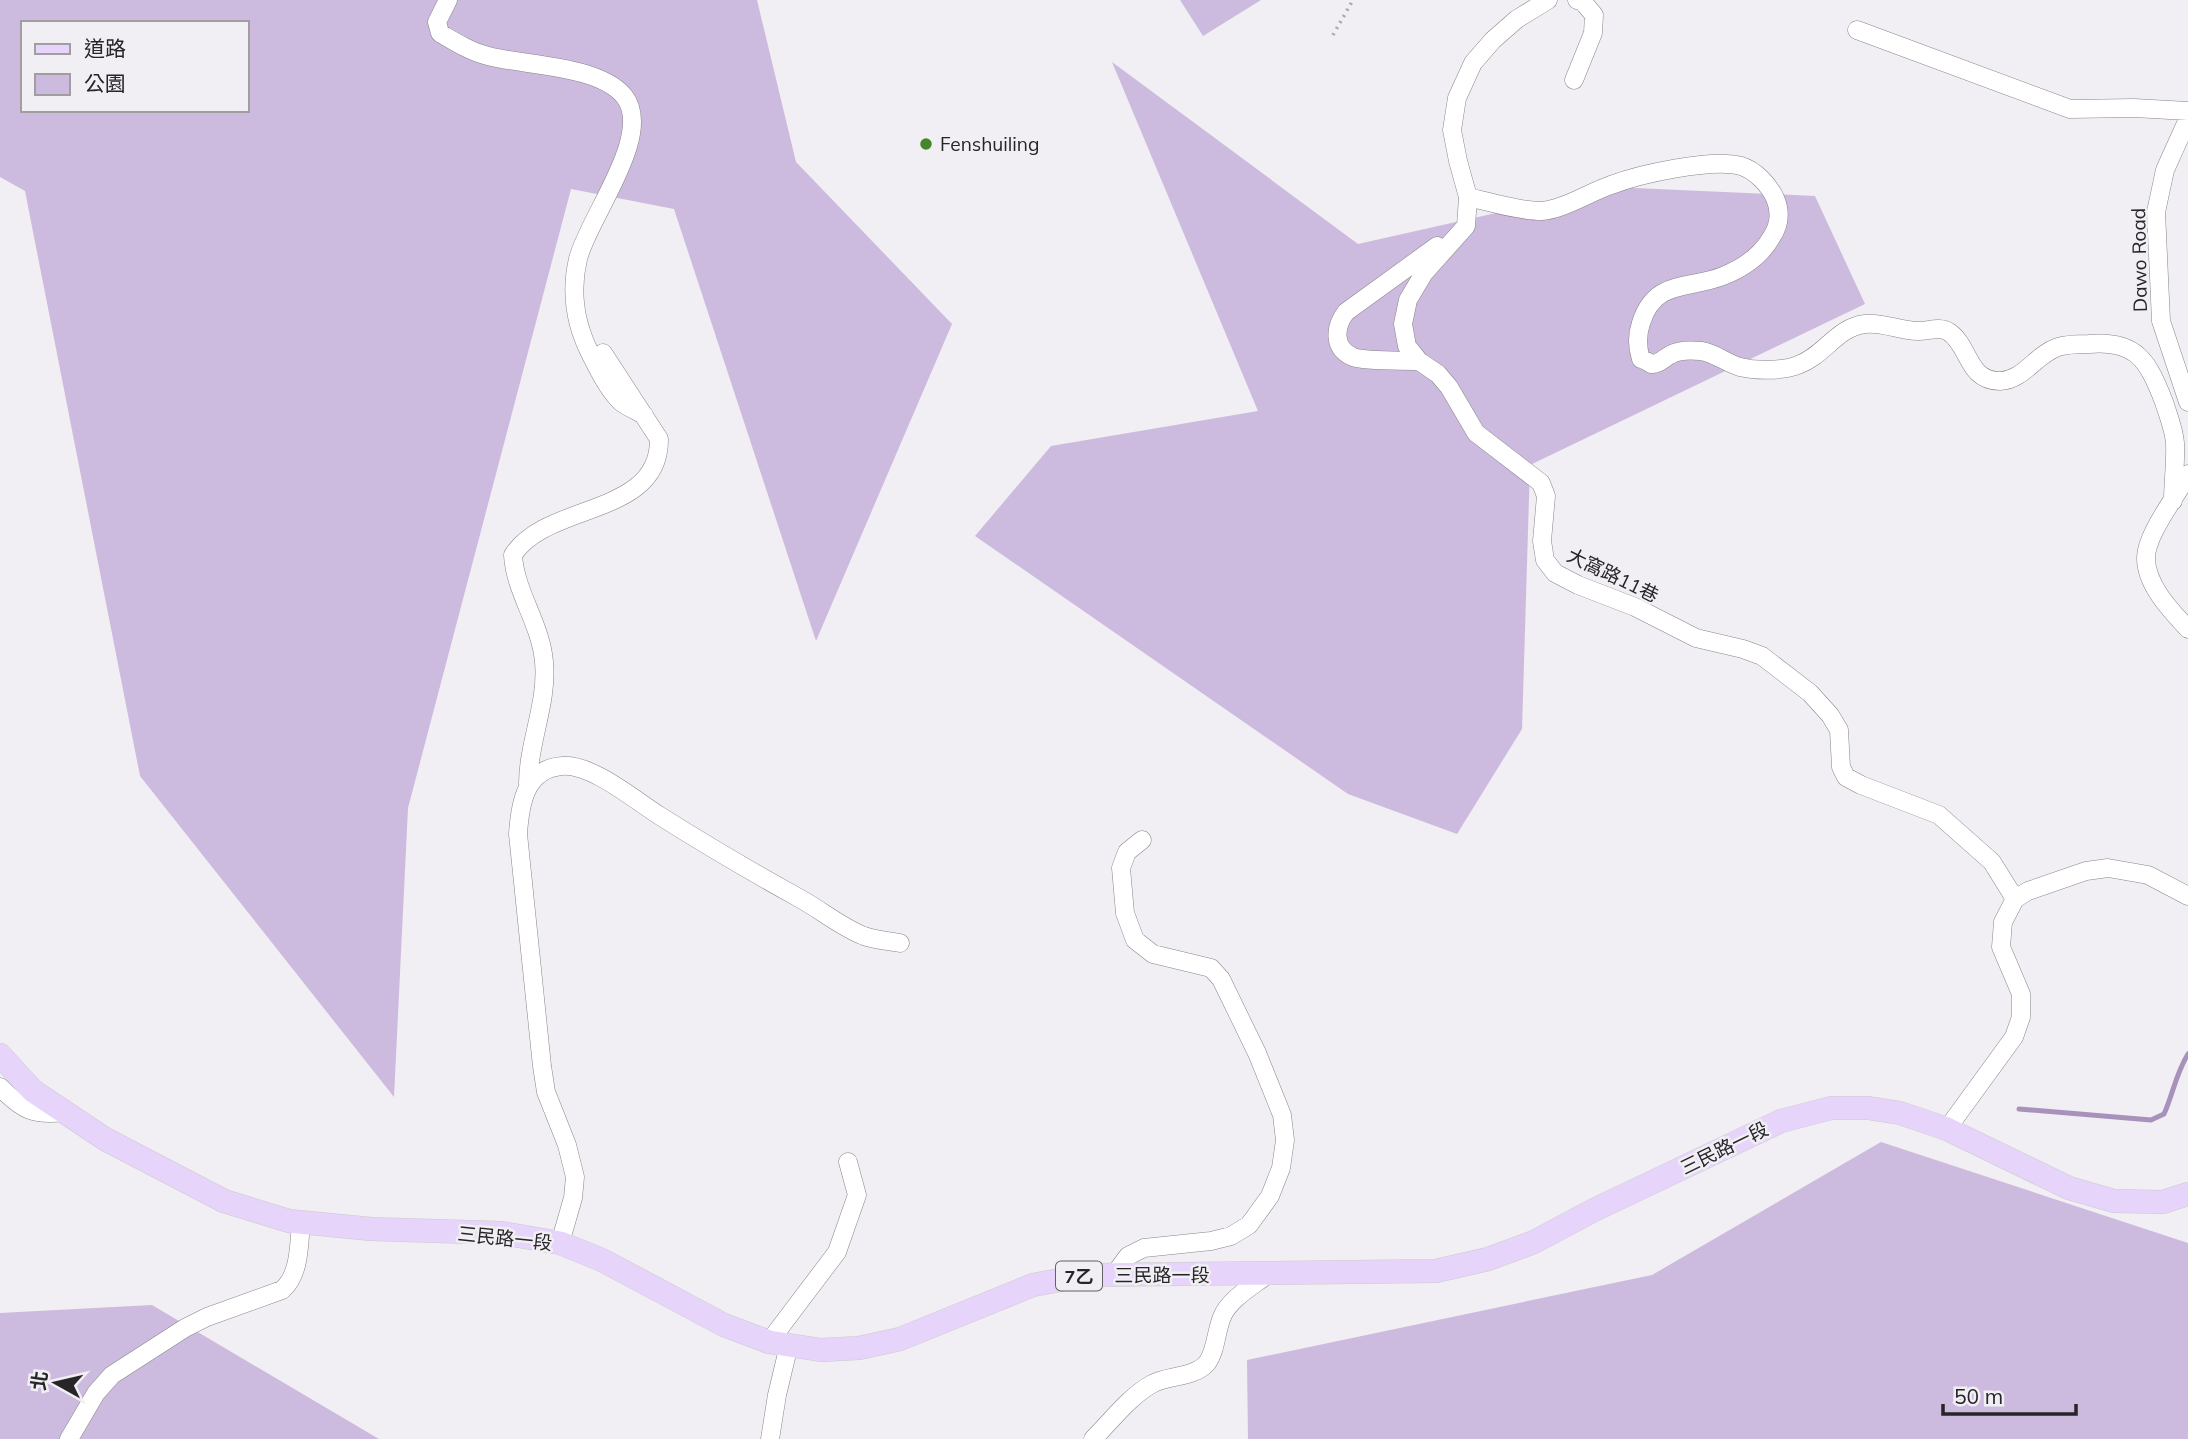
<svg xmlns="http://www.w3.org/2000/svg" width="2188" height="1439" font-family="Mulish,'Noto Sans TC',sans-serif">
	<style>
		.green { fill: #ccbbde; fill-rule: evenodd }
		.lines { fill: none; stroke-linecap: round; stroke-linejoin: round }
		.stream { stroke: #a692bb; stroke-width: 5 }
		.minor-casing { stroke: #88858b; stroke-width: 19 }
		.major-casing { stroke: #cbcbcb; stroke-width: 24 }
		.path { stroke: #a9a7ac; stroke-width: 3.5; stroke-dasharray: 2 5; stroke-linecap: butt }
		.minor { stroke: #fff; stroke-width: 18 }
		.major { stroke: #e6d4fa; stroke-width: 23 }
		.poi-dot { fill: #448629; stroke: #f1eef4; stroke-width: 2.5 }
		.labels { text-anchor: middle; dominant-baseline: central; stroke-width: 5; stroke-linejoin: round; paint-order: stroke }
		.shield { fill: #f1eef4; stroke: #636164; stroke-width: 2 }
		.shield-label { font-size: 18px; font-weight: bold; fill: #262527 }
		.poi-label { font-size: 19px; fill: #262527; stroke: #f1eef4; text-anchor: start }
		.street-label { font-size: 19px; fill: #262527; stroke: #f1eef4 }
	</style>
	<rect width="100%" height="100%" fill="#f1eef4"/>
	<path class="green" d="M0 0H757L796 162 952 324 816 641 674 209 571 189 408 808 394 1097 140 776 25 191 0 177ZM23 23H247V110H23Z
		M1180 0H1261L1203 36Z
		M1112 62 1358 244 1612 187 1815 196 1865 304 1530 465 1522 729 1457 834 1348 794 975 536 1051 446 1258 411Z
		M1881 1142 2188 1243V1439H1248L1247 1360 1652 1275Z
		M152 1305 379 1439H0V1313Z"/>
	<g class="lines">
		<path class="stream" d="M2019 1109 2151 1120 2164 1114C2173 1094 2176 1073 2188 1054"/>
		<defs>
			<path id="minor" d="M448 0 437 22 440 33C455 42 471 52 488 56 526 66 598 65 624 96 655 134 588 218 578 259 570 293 576 327 592 357 599 371 609 391 621 402 627 407 637 411 644 415
				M1548 0 1517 19 1493 40 1473 63 1457 98 1452 130 1458 161 1468 197 1466 226 1424 273 1408 300 1403 324 1407 346 1419 361 1438 374 1449 387 1476 433 1541 483 1546 496 1542 541 1545 560 1555 573 1578 585 1635 607 1696 638 1743 649 1762 656 1810 693 1830 715 1839 730 1841 767 1846 777 1861 785 1939 815 1992 862 2015 899
				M1857 30 2070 109 2134 108 2188 111
				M1574 80 1593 33 1594 15 1583 2 1577 0
				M2188 119 2165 170 2156 212 2161 321 2188 402
				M1468 197C1490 202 1519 211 1541 211 1562 210 1590 192 1611 185 1640 174 1712 158 1741 166 1755 170 1769 185 1775 198 1781 212 1780 225 1771 238 1760 257 1743 268 1723 276 1687 290 1655 279 1641 323 1637 335 1637 347 1641 359 1643 359 1650 363 1651 364 1658 365 1664 358 1670 355 1678 350 1691 350 1701 351 1715 353 1726 363 1740 367 1756 371 1783 371 1798 365 1824 356 1837 327 1865 324 1883 322 1900 331 1918 331 1928 331 1940 326 1949 332 1970 346 1967 381 2000 381 2024 380 2035 355 2058 347 2067 344 2079 344 2089 344 2137 340 2148 361 2164 402 2168 415 2174 429 2175 443 2176 462 2173 482 2173 501
				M1419 361C1403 360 1367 362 1353 357 1332 348 1335 326 1346 312L1437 246
				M2188 474C2177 496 2146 534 2146 558 2146 585 2171 611 2188 629
				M528 784C528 743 548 703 544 662 541 624 515 592 513 555 547 502 660 517 659 439L603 353
				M0 1087C22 1110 34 1116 65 1112
				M1947 1129 2014 1037 2021 1017V994L2001 947 2003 922 2015 899 2028 891 2086 871 2108 868 2148 875 2188 896
				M560 1243 573 1198 575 1177 567 1145 546 1092 542 1066 518 834C520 804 525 769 562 766 591 763 636 801 660 816 706 845 752 872 799 898 821 910 841 927 864 936 875 940 889 941 900 943
				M1114 1275 1128 1256 1144 1248 1211 1241 1231 1236 1249 1225 1270 1196 1281 1168 1285 1140 1282 1115 1257 1053 1221 979 1211 968 1153 954 1135 940 1125 913 1121 868 1127 852 1142 840
				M769 1342 837 1252 857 1195 848 1162
				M69 1439 96 1393 112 1375 185 1328 207 1317 282 1290C300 1275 299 1244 301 1222
				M770 1439 777 1395 789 1345
				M1093 1439C1111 1421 1130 1396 1152 1384 1168 1375 1194 1378 1207 1363 1216 1351 1216 1331 1222 1317 1229 1299 1253 1286 1268 1274"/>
			<path id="major" d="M0 1055 33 1091 105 1139 224 1201 289 1221 371 1229 501 1233 560 1243 602 1260 724 1325 769 1342 821 1350 859 1348 900 1339 1033 1285 1087 1275 1436 1271 1488 1259 1534 1242 1594 1210 1781 1121 1831 1108H1868L1900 1113 1947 1129 2069 1188 2114 1201 2163 1202 2188 1194"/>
		</defs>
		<use href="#minor" class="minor-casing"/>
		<use href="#major" class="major-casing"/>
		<path class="path" d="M1333 35 1353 0"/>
		<use href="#minor" class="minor"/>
		<use href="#major" class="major"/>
	</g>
	<circle class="poi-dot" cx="926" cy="144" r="7"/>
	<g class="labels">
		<rect class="shield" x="1056" y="1261.5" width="46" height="29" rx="5"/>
		<g class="shield-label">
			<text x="1079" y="1276">7乙</text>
		</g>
		<g class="poi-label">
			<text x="940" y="144">Fenshuiling</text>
		</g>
		<g class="street-label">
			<text transform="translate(2139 260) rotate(-91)">Dawo Road</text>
			<text transform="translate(1613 575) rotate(26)">大窩路11巷</text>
			<text transform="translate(1724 1148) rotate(-26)">三民路一段</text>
			<text transform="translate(505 1238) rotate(6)">三民路一段</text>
			<text x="1162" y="1275">三民路一段</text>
		</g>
	</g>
	<rect x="21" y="21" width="228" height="91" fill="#f1eef4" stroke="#a09ea2" stroke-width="2"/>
	<rect x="35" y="44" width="35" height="10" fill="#e6d4fa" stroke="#a09ea2" stroke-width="2"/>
	<text x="84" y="56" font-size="21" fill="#262527">道路</text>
	<rect x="35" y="74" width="35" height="21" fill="#ccbbde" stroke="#a09ea2" stroke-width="2"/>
	<text x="84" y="91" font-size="21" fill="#262527">公園</text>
	<g transform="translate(56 1383) rotate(278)" stroke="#f1eef4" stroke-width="5" paint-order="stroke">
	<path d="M0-5L12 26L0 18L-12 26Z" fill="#262527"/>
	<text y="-10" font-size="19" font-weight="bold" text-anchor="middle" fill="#262527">北</text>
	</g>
	<path d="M1943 1404v10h133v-10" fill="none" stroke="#262527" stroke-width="3.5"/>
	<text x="1954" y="1404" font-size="21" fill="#262527" stroke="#f1eef4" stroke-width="5" paint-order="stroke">50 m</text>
</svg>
